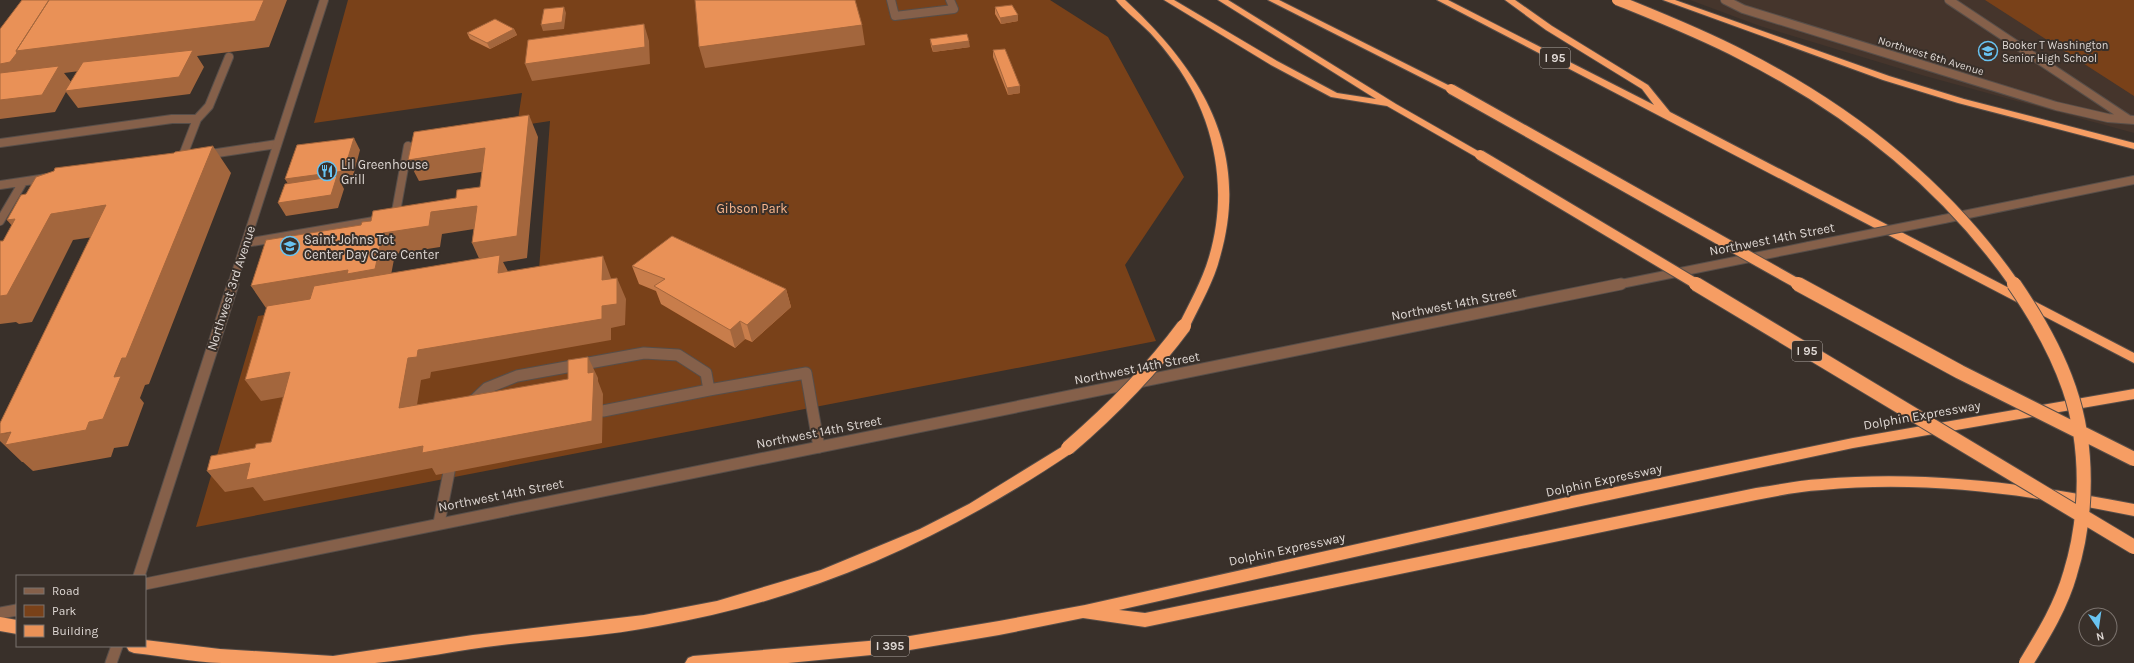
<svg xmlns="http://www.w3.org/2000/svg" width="2134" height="663" font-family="Karla,sans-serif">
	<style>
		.built { fill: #45352c }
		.green { fill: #794119 }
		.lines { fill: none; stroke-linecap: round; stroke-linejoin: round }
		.service-far1-casing { stroke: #574e49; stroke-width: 10 }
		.service-casing { stroke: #574e49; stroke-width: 13 }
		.minor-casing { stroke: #574e49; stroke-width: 10 }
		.tertiary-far1-casing { stroke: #574e49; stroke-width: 10 }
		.tertiary-casing { stroke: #574e49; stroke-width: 13 }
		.motorway-casing { stroke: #574e49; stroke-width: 2 }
		.service-far1 { stroke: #85604a; stroke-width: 8 }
		.service { stroke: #85604a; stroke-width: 11 }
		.minor { stroke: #85604a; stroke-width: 8 }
		.tertiary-far1 { stroke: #85604a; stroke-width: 8 }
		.tertiary { stroke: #85604a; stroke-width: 11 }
		.motorway { fill: #f69d63; fill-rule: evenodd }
		.tertiary-bridge-casing { stroke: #574e49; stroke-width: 10; stroke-linecap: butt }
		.motorway-bridge-far1-casing { stroke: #574e49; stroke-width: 12; stroke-linecap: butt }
		.motorway-bridge-casing { stroke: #574e49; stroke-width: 16; stroke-linecap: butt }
		.tertiary-bridge { stroke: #85604a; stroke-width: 8 }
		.motorway-bridge-far1 { stroke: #f69d63; stroke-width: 10 }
		.motorway-bridge { stroke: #f69d63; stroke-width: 14 }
		.wall { fill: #c87d4b }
		.shaded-wall { fill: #a3663d; fill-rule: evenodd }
		.building { fill: #e99157; stroke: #a3663d }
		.labels { text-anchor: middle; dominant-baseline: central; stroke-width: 4; stroke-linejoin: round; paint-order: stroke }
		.far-poi-label { font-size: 11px; fill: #dfd8d4; stroke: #39302a; text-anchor: start }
		.far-street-label { font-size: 11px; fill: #dfd8d4; stroke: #39302a }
		.shield { fill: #39302a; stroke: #ada6a1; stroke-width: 1 }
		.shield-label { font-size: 12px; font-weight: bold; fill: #dfd8d4 }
		.poi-label { font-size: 13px; fill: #dfd8d4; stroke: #39302a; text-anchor: start }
		.park-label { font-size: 13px; fill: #fab78e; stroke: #39302a }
		.street-label { font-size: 13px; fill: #dfd8d4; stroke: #39302a }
	</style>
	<rect width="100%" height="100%" fill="#39302a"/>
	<path class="built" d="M1690 0H2134V133L1925 76 1760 26Z"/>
	<path class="green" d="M348 0H1050L1108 37 1184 177 1125 265 1156 341 196 527 258 316 539 270 550 121 517 126 522 93 314 123Z
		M1985 0H2134V96Z"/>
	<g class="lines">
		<defs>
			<path id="service-far1" d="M891 0 895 16 954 9 950 0
				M1725 0 1743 9 2056 106 2108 118 2134 120
				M1949 0 2128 119
				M0 143 172 119H197
				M182 158 197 119 209 106 229 57
				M392 218 395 217 408 146
				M246 243 374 221"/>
			<path id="service" d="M471 403 487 388 517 376 644 353 678 355 706 373 709 390 806 373 819 447
				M603 411 709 390
				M439 523 449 472"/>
			<path id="minor" d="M204 155 277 144
				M0 185 47 178
				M0 221 23 182"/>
			<path id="tertiary-far1" d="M1944 219 2134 180
				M232 285 324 0
				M1616 285 1809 246"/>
			<path id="tertiary" d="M139 576 233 284
				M145 584 1621 284
				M0 613 17 610
				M111 663 117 646"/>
			<path id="motorway" d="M1116 0H1125C1201 70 1251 150 1220 257 1214 281 1201 303 1190 326L1184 330 1178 326C1189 304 1202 281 1209 257 1230 187 1214 111 1168 54 1161 45 1153 35 1144 27 1135 18 1124 10 1116 0Z
				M1164 0H1174L1277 61 1337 93 1376 99 1218 0H1228L1396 104 1485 155 1480 158 1476 157 1387 106 1331 97 1271 65Z
				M1268 0H1279L1456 89 1451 92 1448 91Z
				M1437 0H1448L1654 105 1642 89 1546 30 1505 0H1515L1552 26 1648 85 1670 112 2134 353V363Z
				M1663 0H1675L1889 76 1964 99 2134 143V149L1958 103 1883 80Z
				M2134 389V399L1853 448 1572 508 1119 610 1145 613 1756 488C1778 485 1800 480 1822 479 1927 470 2031 484 2134 504V516C2031 495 1927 480 1822 490 1800 491 1778 496 1756 500L1145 627 1083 618 999 635 892 653 788 663H685L688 658 693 656 892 639 999 621 1085 605 1572 496 1853 438Z
				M1068 443 1073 444 1075 448 1073 452C944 539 812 599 658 626 607 636 554 639 502 645 459 650 417 659 375 663 354 663 332 663 311 663 281 663 252 663 222 663 193 662 163 656 134 653L129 651 126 646H145V640L220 649 333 656 473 635 644 615 717 601 821 570 920 529 969 504Z
				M0 617 17 620V634L0 631Z"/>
		</defs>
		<use href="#service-far1" class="service-far1-casing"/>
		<use href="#service" class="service-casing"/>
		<use href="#minor" class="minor-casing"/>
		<use href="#tertiary-far1" class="tertiary-far1-casing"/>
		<use href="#tertiary" class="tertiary-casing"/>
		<use href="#motorway" class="motorway-casing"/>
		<use href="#service-far1" class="service-far1"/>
		<use href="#service" class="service"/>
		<use href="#minor" class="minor"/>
		<use href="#tertiary-far1" class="tertiary-far1"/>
		<use href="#tertiary" class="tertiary"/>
		<use href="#motorway" class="motorway"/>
		<defs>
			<path id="tertiary-bridge" d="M1809 246 1944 219"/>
			<path id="motorway-bridge-far1" d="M1617 0C1659 17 1702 34 1742 55 1850 110 1946 186 2015 285
				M1451 89 1800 285
				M1480 155 1698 285"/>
			<path id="motorway-bridge" d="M1696 284 2134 547
				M1798 284 1960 372 2134 459
				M2014 284C2036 316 2057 353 2069 388 2089 446 2088 516 2070 574 2061 606 2043 635 2026 663
				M1068 448C1111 411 1150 372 1184 326"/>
		</defs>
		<use href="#tertiary-bridge" class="tertiary-bridge-casing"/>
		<use href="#motorway-bridge-far1" class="motorway-bridge-far1-casing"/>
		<use href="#motorway-bridge" class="motorway-bridge-casing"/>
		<use href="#tertiary-bridge" class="tertiary-bridge"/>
		<use href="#motorway-bridge-far1" class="motorway-bridge-far1"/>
		<use href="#motorway-bridge" class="motorway-bridge"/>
	</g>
	<path class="wall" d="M995 7 1018 21 1001 24 995 14Z
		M514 29 517 35 490 49 470 39 467 33Z
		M930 39 970 47 933 52 931 46Z
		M993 50 1020 86V93L1008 95 993 57Z
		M632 266 786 289 791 307 752 342 745 339 735 348 661 304 656 291 639 284Z"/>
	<path class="shaded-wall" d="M264 0H287L269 47 197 56 204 67 190 94 78 108 66 92 55 112 0 119V64L16 51ZM190 57 72 83 64 73Z
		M564 7 566 13 564 29 543 31 541 25Z
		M1018 15V21L1001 24 1000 18Z
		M644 24 649 41 650 64 532 81 525 64Z
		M862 25 865 45 705 68 699 47Z
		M514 29 517 35 490 49 487 43Z
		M969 41 970 47 933 52 932 46Z
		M1020 86V93L1008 95 1007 88Z
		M529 115 538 137 527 258 503 262 511 277 509 295 482 265 472 243Z
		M354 138 360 150 351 184 342 185 344 189 338 208 286 216 278 203 293 192 285 179Z
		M213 146 231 173 149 384 145 385 140 398 144 403 128 446 114 448 111 457 33 471 23 462H22L0 441V434L89 422 114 377Z
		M485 148 495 170 419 181 408 160Z
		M106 205 127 232 73 240 32 322 19 324 16 322 0 324V296L30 247 7 220Z
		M477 206 487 227 442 234 440 247 395 254 388 291 358 292 266 308 251 286 383 233 431 212Z
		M603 256 611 278V302L602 280Z
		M617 278 626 299 625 325 611 328V340L431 372 430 378 421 380 413 430 399 408 408 358 418 350 602 306Z
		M786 289 791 307 752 342 747 325Z
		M740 321 745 339 735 348 730 330Z
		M588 357 598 378V381L603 394 602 443 436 475 432 468 264 501 253 487 225 492 207 471 250 463 261 477 588 373Z
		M290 372 306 393 261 401 245 380Z"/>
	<path class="building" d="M22 0H49L16 51 17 53 10 62 0 64V29Z
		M49 0H264L255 21 16 51Z
		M695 0H855L862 25 699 47Z
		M1012 5 1018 15 1000 18 995 7Z
		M564 7 562 22 541 25 544 9Z
		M495 19 514 29 487 43 467 33Z
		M644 24 645 47 525 64 528 40Z
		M967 34 969 41 932 46 930 39Z
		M1005 49 1020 86 1007 88 993 50Z
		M193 50 179 77 65 91 83 62Z
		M59 66 42 95 0 100V73Z
		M529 115 517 236 472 243 477 206 431 212 429 226 383 233 375 269 347 274 348 270 251 286 266 240 361 225 362 222 371 221 373 211 456 198 457 190 480 187 485 148 408 160 414 132Z
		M354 138 344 171 285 179 297 145Z
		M213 146 126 358H122L114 377 121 376 103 419 89 422 86 430 5 445 11 432 0 434V423L106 205 51 214 7 295 0 296V241H3L15 219 7 220 21 195 26 194 36 177 54 171 55 168 174 153 175 152Z
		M337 176 331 195 278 203 285 184Z
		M672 236 786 289 747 325 740 321 730 330 654 286 665 279 632 266Z
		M500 255 498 273 603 256 602 280 617 278V304L602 306V319L418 350 417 357 408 358 399 408 568 379V360L588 357V373L594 372 592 421 422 453 423 446 246 480 250 463 207 471 211 456 255 448 256 444 271 442 290 372 245 380 267 306 310 299 314 286Z"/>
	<defs>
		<symbol id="school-ring" viewBox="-11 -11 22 22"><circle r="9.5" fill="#39302a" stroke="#69c3f1" stroke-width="1.5"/><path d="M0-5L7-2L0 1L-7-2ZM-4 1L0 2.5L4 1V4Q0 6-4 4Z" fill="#69c3f1"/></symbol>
		<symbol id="restaurant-ring" viewBox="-11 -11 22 22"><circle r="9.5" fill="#39302a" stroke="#69c3f1" stroke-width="1.5"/><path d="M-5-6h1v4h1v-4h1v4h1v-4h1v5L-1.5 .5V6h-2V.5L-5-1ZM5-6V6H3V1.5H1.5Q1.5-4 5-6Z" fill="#69c3f1"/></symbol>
	</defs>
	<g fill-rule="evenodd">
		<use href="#school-ring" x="1977" y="40" width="22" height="22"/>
		<use href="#restaurant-ring" x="316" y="160" width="22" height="22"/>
		<use href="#school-ring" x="279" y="235" width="22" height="22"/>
	</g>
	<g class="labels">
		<g class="far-poi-label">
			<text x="2002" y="45">Booker T Washington<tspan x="2002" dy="13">Senior High School</tspan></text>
		</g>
		<g class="far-street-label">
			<text transform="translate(1931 56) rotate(17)">Northwest 6th Avenue</text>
		</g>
		<g class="shield">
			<rect x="1540" y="48" width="30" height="20" rx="3"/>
			<rect x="1792" y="341" width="30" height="20" rx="3"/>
			<rect x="871" y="636" width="38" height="20" rx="3"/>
		</g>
		<g class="shield-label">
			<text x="1555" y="58">I 95</text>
			<text x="1807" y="351">I 95</text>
			<text x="890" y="646">I 395</text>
		</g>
		<g class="poi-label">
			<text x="341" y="164">Lil Greenhouse<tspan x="341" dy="15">Grill</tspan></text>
			<text x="304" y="239">Saint Johns Tot<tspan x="304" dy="15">Center Day Care Center</tspan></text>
		</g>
		<g class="park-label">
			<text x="752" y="208">Gibson Park</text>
		</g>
		<g class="street-label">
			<text transform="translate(1772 239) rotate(-11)">Northwest 14th Street</text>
			<text transform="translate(231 288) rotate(-72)">Northwest 3rd Avenue</text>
			<text transform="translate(1454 304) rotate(-11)">Northwest 14th Street</text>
			<text transform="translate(1137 368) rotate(-11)">Northwest 14th Street</text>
			<text transform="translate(1922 415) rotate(-10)">Dolphin Expressway</text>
			<text transform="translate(819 432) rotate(-11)">Northwest 14th Street</text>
			<text transform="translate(1604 480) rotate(-12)">Dolphin Expressway</text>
			<text transform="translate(501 495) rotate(-11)">Northwest 14th Street</text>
			<text transform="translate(1287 549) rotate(-12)">Dolphin Expressway</text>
		</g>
	</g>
	<rect x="16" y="575" width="130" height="72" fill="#39302a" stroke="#7b736e"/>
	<rect x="24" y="588" width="20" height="6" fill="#85604a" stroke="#7b736e"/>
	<text x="52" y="595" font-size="12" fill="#dfd8d4">Road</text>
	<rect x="24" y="605" width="20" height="12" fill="#794119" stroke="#7b736e"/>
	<text x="52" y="615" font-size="12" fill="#dfd8d4">Park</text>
	<rect x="24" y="625" width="20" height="12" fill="#e99157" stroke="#7b736e"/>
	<text x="52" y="635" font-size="12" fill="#dfd8d4">Building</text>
	<g transform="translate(2098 627) rotate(167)"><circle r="19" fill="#39302a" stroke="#7b736e"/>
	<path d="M0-3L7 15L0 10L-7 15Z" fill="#69c3f1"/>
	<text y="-6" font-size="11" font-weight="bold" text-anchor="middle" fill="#dfd8d4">N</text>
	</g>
</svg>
